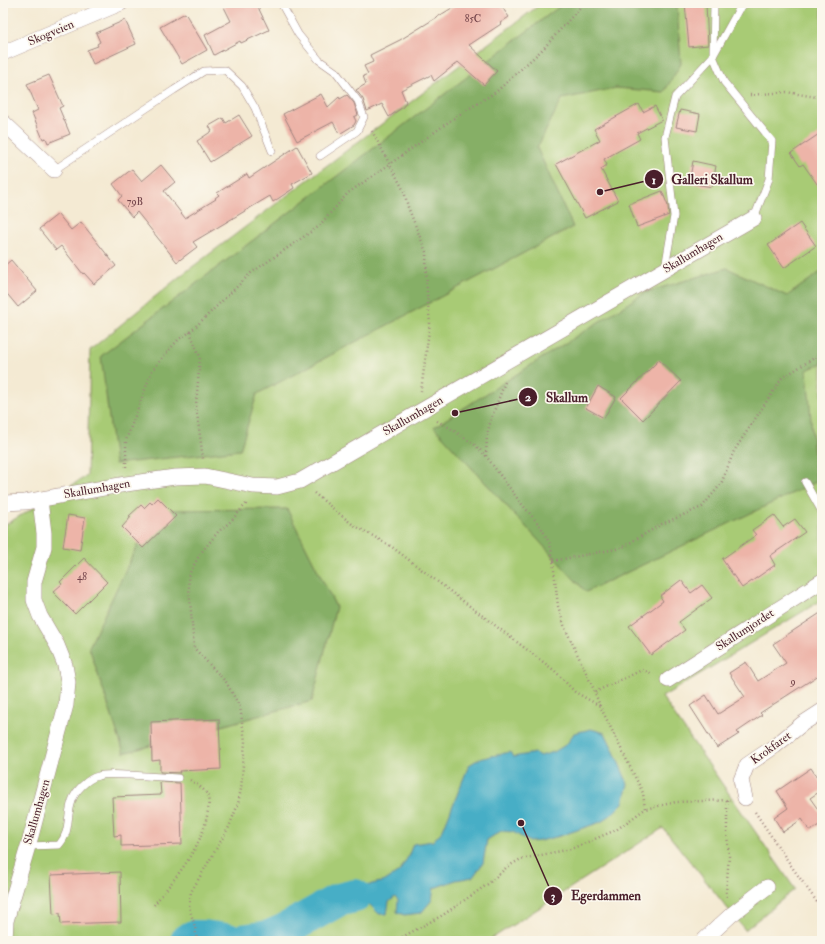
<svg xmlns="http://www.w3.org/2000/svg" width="825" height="944" font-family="'IM FELL Double Pica',serif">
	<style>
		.green { fill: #a8cb74; stroke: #797550 }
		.forest { fill: #86af66; stroke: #686748 }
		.water { fill: #47aec6; stroke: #486678 }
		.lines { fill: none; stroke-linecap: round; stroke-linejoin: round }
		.river { stroke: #47aec6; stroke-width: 34 }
		.building { fill: #edb4a8 }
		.service-casing { stroke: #9f847f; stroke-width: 8 }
		.minor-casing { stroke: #9f847f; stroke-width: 16 }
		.path { stroke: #9f847f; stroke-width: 2.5; stroke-dasharray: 1 3; stroke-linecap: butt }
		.service { stroke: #fff; stroke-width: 7 }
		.minor { stroke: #fff; stroke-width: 15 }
		.labels { text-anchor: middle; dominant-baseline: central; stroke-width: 3.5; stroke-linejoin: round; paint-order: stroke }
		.number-label { font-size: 10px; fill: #73444a }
		.street-label { font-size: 12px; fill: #4a1f2b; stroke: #fbf7ec }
		.leader { fill: none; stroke: #4a1f2b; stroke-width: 1.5 }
		.callout-dot { fill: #4a1f2b; stroke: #fbf7ec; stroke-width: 1.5 }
		.mark-label { font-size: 12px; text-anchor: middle; font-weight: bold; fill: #fff }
		.callout-label { font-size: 13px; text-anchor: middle; font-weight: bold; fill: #4a1f2b; stroke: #fbf7ec; stroke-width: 3.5; stroke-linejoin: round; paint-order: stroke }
	</style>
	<rect width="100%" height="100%" fill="#fbf7ec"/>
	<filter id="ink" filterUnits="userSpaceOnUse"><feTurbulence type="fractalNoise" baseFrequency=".025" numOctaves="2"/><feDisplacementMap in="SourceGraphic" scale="8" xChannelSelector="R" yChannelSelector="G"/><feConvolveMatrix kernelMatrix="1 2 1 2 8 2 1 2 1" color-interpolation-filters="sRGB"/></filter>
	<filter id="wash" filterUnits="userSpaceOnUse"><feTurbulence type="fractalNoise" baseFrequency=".012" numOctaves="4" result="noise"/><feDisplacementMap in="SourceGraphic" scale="16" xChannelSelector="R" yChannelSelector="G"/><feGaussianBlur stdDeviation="0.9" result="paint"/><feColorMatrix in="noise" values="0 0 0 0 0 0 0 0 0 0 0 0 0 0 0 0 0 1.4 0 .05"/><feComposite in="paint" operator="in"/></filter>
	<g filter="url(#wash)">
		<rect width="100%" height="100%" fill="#f4ead3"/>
		<path class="green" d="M542 3H822V600L662 697 795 889 745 930 663 828 488 941H3V526L87 476 90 350 179 277Z"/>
		<path class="forest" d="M564 3H679L677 6 681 64 664 92 616 88 562 99 537 148 573 227 257 394 240 450 115 464 101 356Z
			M727 268 787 296 822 271V363L807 370 816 482 586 592 434 427 644 293Z
			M287 509 336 607 312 701 124 753 89 647 154 510Z"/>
		<path class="water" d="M591 729 605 733 612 747 628 784 623 803 611 815 601 822 583 828 560 836 540 841 530 842 513 832 501 831 487 840 483 863 473 877 456 880 434 888 432 900 421 913 404 915 397 912 398 900 395 897 389 902 387 914H379L368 903 356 900 353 892 372 884 385 881 399 872 408 857 413 844 433 841 443 830 469 765 479 759 510 752 513 757 535 753 540 756 554 752 567 744 574 733Z"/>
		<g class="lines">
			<path class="river" d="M187 941 193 937H204L234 941
				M241 941 269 937 285 930 338 900 355 896"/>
		</g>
		<g id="blocks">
			<path class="building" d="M222 3H256L269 30 241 43 240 41 214 55 205 35 231 21Z
				M460 3H499L509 17 500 23 501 24 469 45 497 71 484 85 458 62 434 81 431 75 401 90 406 102 403 107 389 117 382 104 367 111 363 99 356 90 366 84 363 76 368 74 364 66 373 62 370 55 400 40Z
				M685 3H706L708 45 689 47Z
				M185 13 207 50 182 64 160 27Z
				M125 20 136 44 93 64 87 50 98 46 97 44 100 42 96 33Z
				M49 75 63 106 59 108 70 134 48 143 46 138 43 139 32 113 38 110 27 84Z
				M321 94 328 107 339 97 340 99 347 95 354 103 358 115 354 117 356 121 354 125 341 133 340 132 339 133 333 122 297 141 283 114Z
				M639 104 643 112 655 106 662 120 637 133 640 139 604 159 607 165 601 169 618 201 585 218 556 164 600 140 594 129Z
				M680 110 700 114 697 131 676 127Z
				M239 115 252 136 210 162 197 141 212 131 209 126 223 118 226 123Z
				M822 132V191L803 164 800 166 791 153Z
				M297 146 312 173 292 184 294 188 273 202 270 196 193 242 197 247 177 262 137 212 132 217 118 200 122 196 113 184 132 169 142 181 161 165 175 182 164 191 185 218 216 199 215 198 219 195 217 193 247 174 249 178Z
				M693 161 716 166 712 187 689 183Z
				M662 191 668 206 669 215 637 227 629 204Z
				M58 214 71 230 81 222 116 266 94 284 84 273 83 274 61 246 56 250 39 229Z
				M800 223 816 246 784 268 768 245Z
				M11 260 37 291 18 307 3 289V267Z
				M659 360 681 381 643 420 621 398Z
				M598 386 616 397 604 418 586 408Z
				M158 498 176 516 143 548 122 527 131 517 129 516 141 505 144 508 150 502 152 504Z
				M68 515 85 518 80 550 63 547Z
				M774 515 783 527 795 519 805 532 770 556 775 565 742 588 722 559 756 535 752 530Z
				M84 558 107 582 75 614 53 592 62 584 60 582Z
				M681 580 691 593 702 585 712 598 679 622 685 630 651 655 629 626 663 601 660 596Z
				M822 612V673L760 713 762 715 737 732 739 734 717 748 690 706 706 695 718 714 745 697 729 673 746 662 758 681 786 663 773 644Z
				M219 719 221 769 179 771 180 773 160 772V760L152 761 151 722Z
				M811 768 822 785V790L810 798 822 815V823L810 831 802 819 783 832 774 818 788 808 777 791Z
				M160 782 180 783 182 844 121 846V835L114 836 112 797 161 795Z
				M120 872 121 922 61 924 60 913 53 914 51 875Z"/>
		</g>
	</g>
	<g filter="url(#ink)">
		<use href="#blocks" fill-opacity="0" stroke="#9f847f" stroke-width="1"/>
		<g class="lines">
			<defs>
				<path id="service" d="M281 3 298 34 319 60 336 72 358 101 364 117 357 131 320 156
					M746 3 739 9 713 56 724 82 772 141 769 179 754 218
					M54 170 174 90 204 71 225 70 242 86 255 108 272 151
					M665 268 674 216 665 137 675 97 713 56 714 3
					M805 482 822 512
					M28 846 59 845C71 831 66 818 72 801 75 791 87 779 98 776 106 773 120 775 129 775 145 776 162 777 178 778"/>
				<path id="minor" d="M3 53 121 3
					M3 122 54 170
					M3 503 25 502 126 484 175 477 205 476 253 486 277 487 300 481 664 270 754 218
					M668 680 822 581
					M745 798 741 780 747 765 775 746 802 724 822 711
					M5 941 6 921 31 836 66 705 68 682 65 665 57 645 40 616 34 600V582L44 547V533L40 500
					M703 941 731 915 767 887"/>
			</defs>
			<use href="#service" class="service-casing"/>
			<use href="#minor" class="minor-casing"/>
			<path class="path" d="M750 95 786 92 822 98
				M372 131 404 191 408 207 426 252 427 294 430 323 421 391
				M190 332 200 357 196 405 203 459
				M437 421 450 428 475 445 486 456 520 502 541 527 550 544 553 561 558 606 565 628 583 666 594 690 600 706 643 793 645 809
				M486 456 487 435 491 419 505 382
				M3 467 5 472 3 486
				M126 467V440L152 371 169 350 179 339 190 332 251 273 318 227 348 193 390 164 457 116 496 92 544 48 584 3
				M314 493 352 524 392 547 555 671 575 692 600 706
				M553 561 621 548 662 524 702 507 721 484 734 451 782 378 822 353
				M595 692 642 670 653 674
				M727 800V834L729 856 726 892 727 897
				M755 812 792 867 822 909
				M154 905C176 876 204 847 208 809 209 805 209 798 207 794 204 789 195 783 190 780
				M197 941 195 927 189 907 191 892 229 827 238 804 241 789 245 741 240 707 226 682 194 648 188 576 200 554 218 532 231 521 246 504 247 501
				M395 941 443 915 488 884 507 867 521 859 571 849 616 830 645 809 676 802 730 800"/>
			<use href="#service" class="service"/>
			<use href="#minor" class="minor"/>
		</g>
	</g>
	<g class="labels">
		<g class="number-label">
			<text x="473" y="19">85C</text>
			<text x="135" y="202">79B</text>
			<text x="82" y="577">48</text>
			<text x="793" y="682">9</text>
		</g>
		<g class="street-label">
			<text transform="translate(51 33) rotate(-23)">Skogveien</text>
			<text transform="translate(693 253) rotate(-31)">Skallumhagen</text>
			<text transform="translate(413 416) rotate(-30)">Skallumhagen</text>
			<text transform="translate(97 489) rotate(-10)">Skallumhagen</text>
			<text transform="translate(745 630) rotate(-33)">Skallumjordet</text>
			<text transform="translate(771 748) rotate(-36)">Krokfaret</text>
			<text transform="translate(37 812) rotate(-74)">Skallumhagen</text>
		</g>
	</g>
	<path class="leader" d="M600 192L654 179M455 413L528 397M521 823L553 896"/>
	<g class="callout-dot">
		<circle cx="600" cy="192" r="4"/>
		<circle cx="455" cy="413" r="4"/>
		<circle cx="521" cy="823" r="4"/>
		<circle cx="654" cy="179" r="10"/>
		<circle cx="528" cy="397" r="10"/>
		<circle cx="553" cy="896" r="10"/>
	</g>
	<g class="mark-label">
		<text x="654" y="184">1</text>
		<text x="528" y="401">2</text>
		<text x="553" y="900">3</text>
	</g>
	<g class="callout-label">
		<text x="712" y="184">Galleri Skallum</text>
		<text x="567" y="402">Skallum</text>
		<text x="606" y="900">Egerdammen</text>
	</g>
	<rect width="825" height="944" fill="none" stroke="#fbf7ec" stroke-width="16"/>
</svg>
